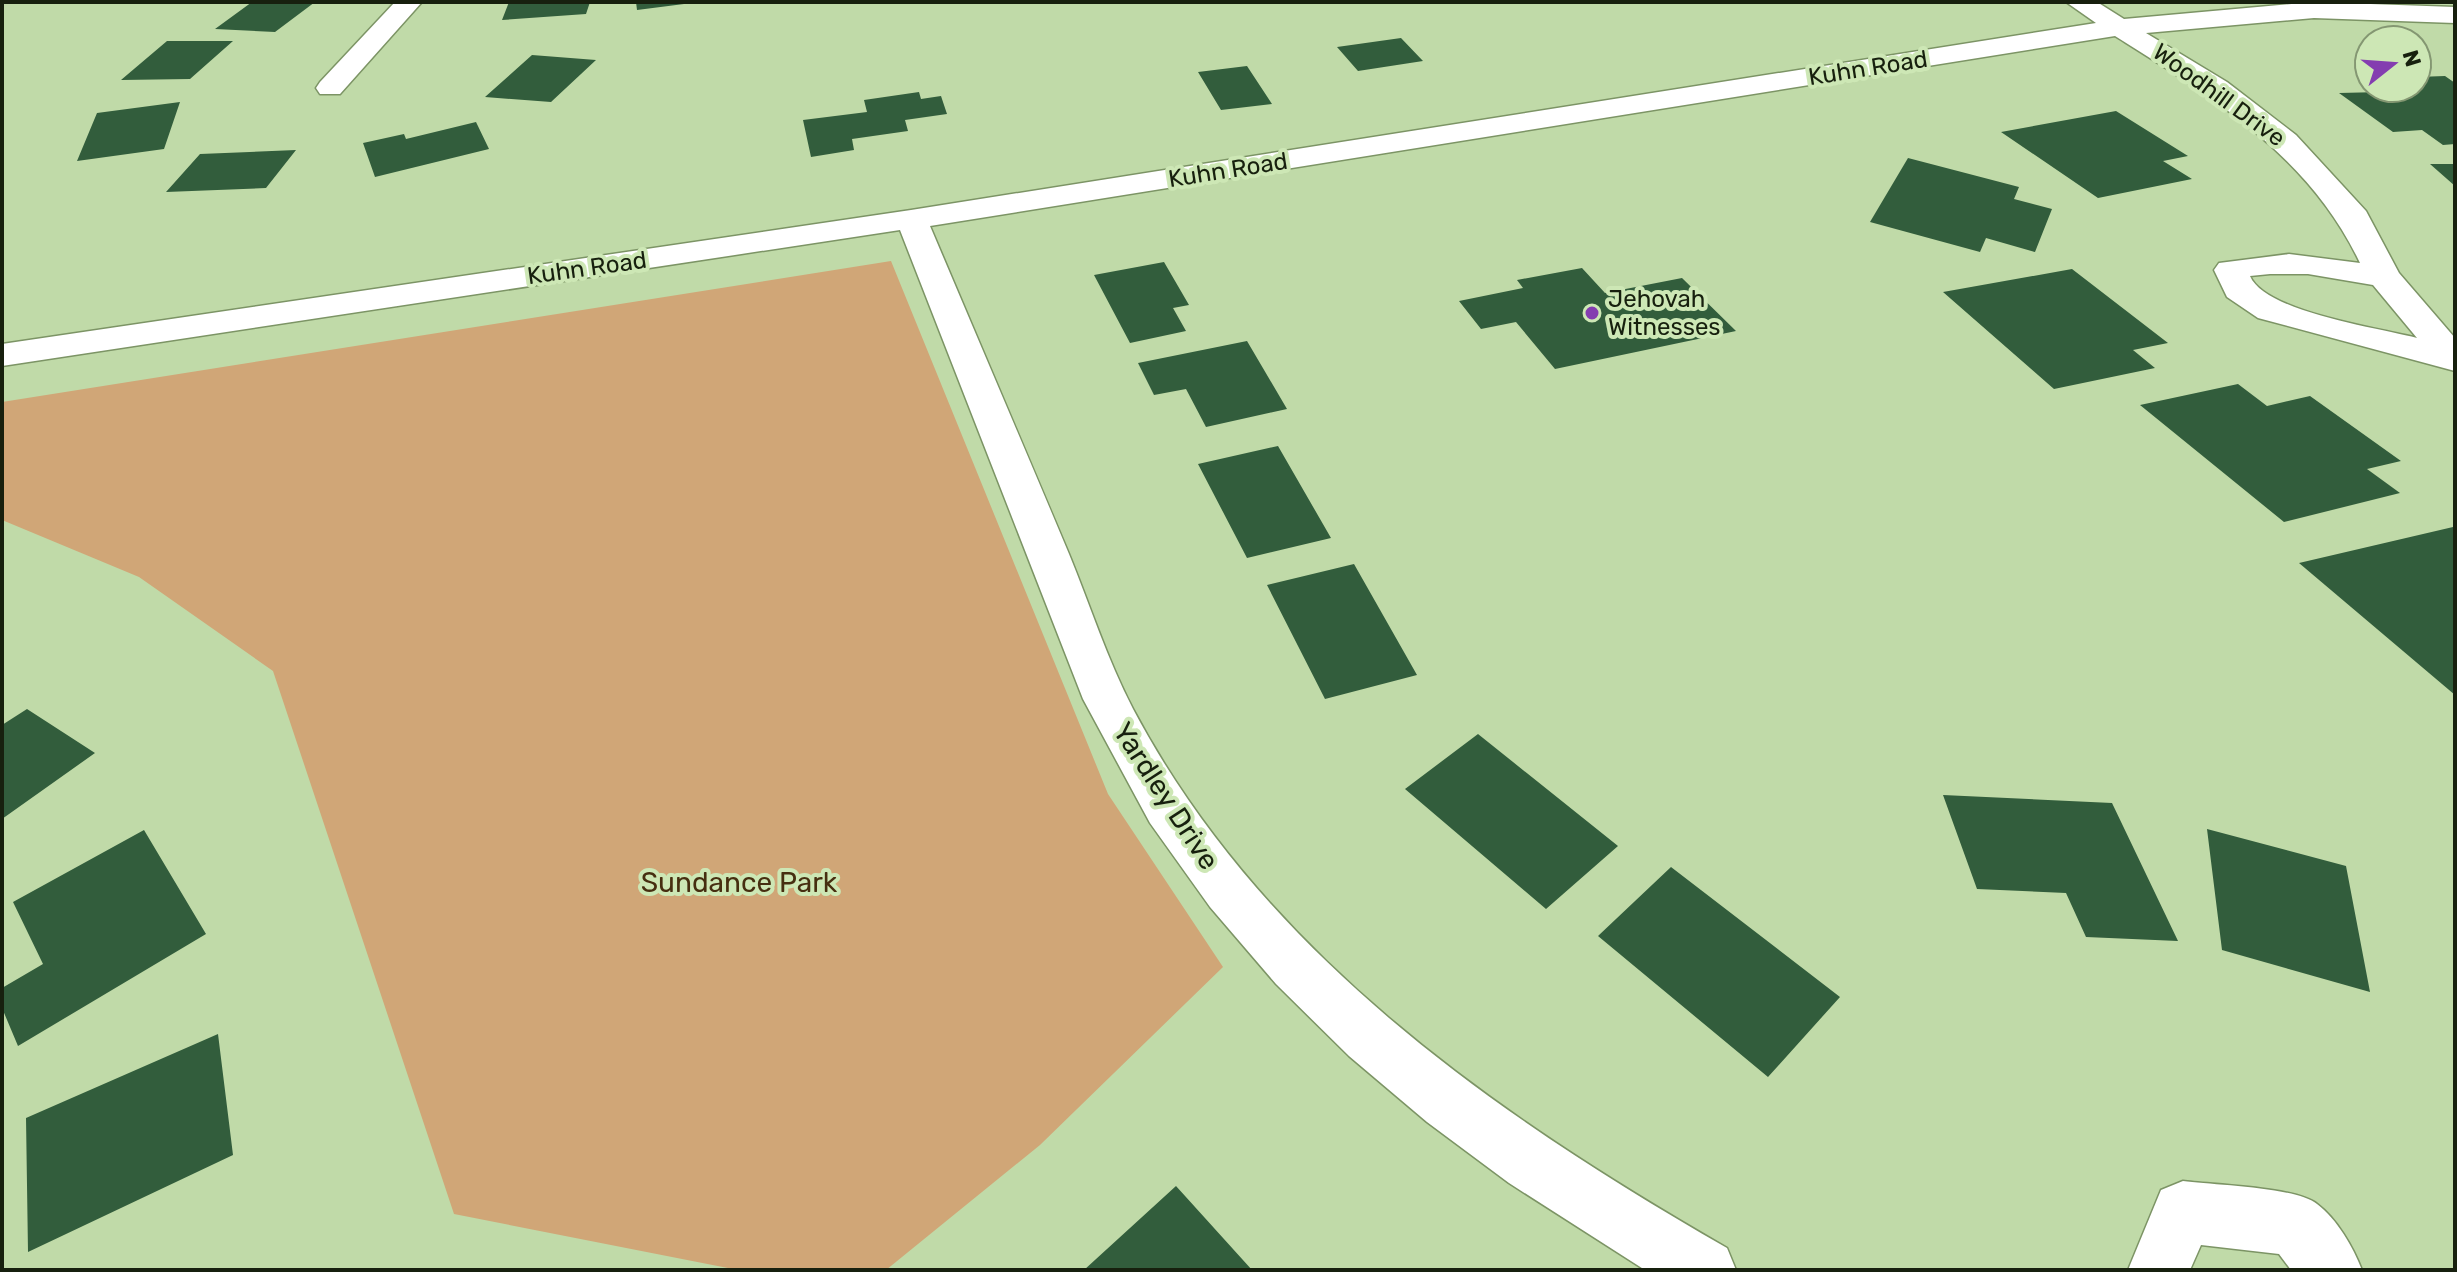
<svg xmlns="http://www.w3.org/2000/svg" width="2457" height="1272" font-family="Rubik,sans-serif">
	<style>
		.green { fill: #d0a677 }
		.building { fill: #325d3c }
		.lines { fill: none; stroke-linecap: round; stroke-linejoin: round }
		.street-casing { stroke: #7c9465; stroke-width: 3 }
		.street { fill: #fff; fill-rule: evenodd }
		.poi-dot { fill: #843db0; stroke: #cde7b5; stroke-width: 3 }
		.labels { text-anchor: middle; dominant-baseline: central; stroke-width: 8; stroke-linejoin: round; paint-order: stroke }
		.far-street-label { font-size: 24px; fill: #17200e; stroke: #cde7b5 }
		.far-poi-label { font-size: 24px; fill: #17200e; stroke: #cde7b5; text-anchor: start }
		.street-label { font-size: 28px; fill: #17200e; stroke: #cde7b5 }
		.park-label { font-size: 28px; fill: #462e10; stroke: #cde7b5 }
	</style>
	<rect width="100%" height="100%" fill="#c0daa8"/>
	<path class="green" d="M891 261 1108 794 1223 967 1040 1145 886 1270H738L454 1214 273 671 139 577 2 520V402Z"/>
	<path class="building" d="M252 2H315L275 32 215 29Z
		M509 2H590L586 14 502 20Z
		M636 2H683L684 4 637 10Z
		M1401 38 1423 61 1358 71 1337 47Z
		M167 41H233L190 79 121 80Z
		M532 55 596 60 551 102 485 97Z
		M1247 66 1272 104 1221 110 1198 72Z
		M2445 76 2455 83V144L2443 145 2422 130 2393 132 2339 93 2381 92 2376 88H2417V77Z
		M919 92 921 99 941 96 947 114 905 120 908 131 852 139 854 150 811 157 803 120 867 112 864 100Z
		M180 102 164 149 77 161 97 113Z
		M2116 111 2188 156 2163 161 2192 179 2098 198 2001 132Z
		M476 122 489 149 375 177 363 143 404 134 406 139Z
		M296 150 266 188 166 192 200 154Z
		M1908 158 2019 187 2014 199 2052 209 2035 252 1986 238 1980 252 1870 222Z
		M2430 164H2455V186Z
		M1164 262 1189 305 1173 308 1186 331 1130 343 1094 275Z
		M1582 268 1605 293 1682 278 1736 331 1555 369 1516 322 1481 329 1459 301 1523 288 1517 280Z
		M2072 269 2168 343 2133 350 2155 368 2054 389 1943 292Z
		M1247 341 1287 409 1206 427 1186 389 1154 395 1138 363Z
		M2238 384 2267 406 2310 396 2401 461 2367 469 2400 493 2284 522 2140 405Z
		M1278 446 1331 538 1247 558 1198 464Z
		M2453 527 2455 528V695L2299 563Z
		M1354 564 1417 675 1325 699 1267 585Z
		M27 709 95 753 2 819V725Z
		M1478 734 1618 846 1546 909 1405 789Z
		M1943 795 2112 803 2178 941 2086 937 2066 893 1977 889Z
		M2207 829 2346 866 2370 992 2222 950Z
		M144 830 206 934 18 1046 2 1008V988L43 964 13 902Z
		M1671 867 1840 997 1768 1077 1598 936Z
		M218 1034 233 1155 28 1252 26 1118Z
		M1176 1186 1252 1270H1084Z"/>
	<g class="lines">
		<defs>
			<path id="street" d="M395 2H422L340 94H320L316 88 320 82Z
				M2066 2H2097L2124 19 2314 2 2455 7V23L2314 18 2146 33 2227 82 2296 135 2366 211 2399 273 2455 338V371L2258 318 2227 297 2214 270 2219 263 2289 254 2360 263C2309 155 2212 97 2115 36L930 226C976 335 1023 444 1069 554 1090 605 1107 659 1133 709 1262 953 1494 1114 1727 1248L1736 1270H1645L1509 1183 1427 1122 1349 1056 1276 984 1210 907 1150 823 1083 699 900 230 2 366V344L911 210 2096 23ZM2270 274H2308L2373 285 2417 338C2379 328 2265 312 2250 276Z
				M2183 1181C2212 1185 2297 1187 2317 1204 2337 1219 2353 1247 2362 1270H2291L2279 1254 2201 1245 2190 1270H2128L2161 1190Z"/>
		</defs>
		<use href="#street" class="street-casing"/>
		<use href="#street" class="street"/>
	</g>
	<circle class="poi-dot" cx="1592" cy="313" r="8"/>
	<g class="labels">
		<g class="far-street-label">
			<text transform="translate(1868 68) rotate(-9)">Kuhn Road</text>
			<text transform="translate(2219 95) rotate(36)">Woodhill Drive</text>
			<text transform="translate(1228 170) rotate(-9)">Kuhn Road</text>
			<text transform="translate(587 268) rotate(-8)">Kuhn Road</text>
		</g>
		<g class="far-poi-label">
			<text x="1608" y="299">Jehovah<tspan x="1608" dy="28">Witnesses</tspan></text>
		</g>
		<g class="street-label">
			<text transform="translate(1166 796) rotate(57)">Yardley Drive</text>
		</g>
		<g class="park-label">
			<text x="739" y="882">Sundance Park</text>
		</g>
	</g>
	<rect width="2457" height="1272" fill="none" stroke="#17200e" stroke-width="8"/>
	<g transform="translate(2393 64) rotate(73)"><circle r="38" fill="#cde7b5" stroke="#849772" stroke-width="2"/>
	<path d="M0-6L14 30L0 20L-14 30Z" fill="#843db0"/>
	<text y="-12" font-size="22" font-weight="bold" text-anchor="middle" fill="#17200e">N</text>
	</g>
</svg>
